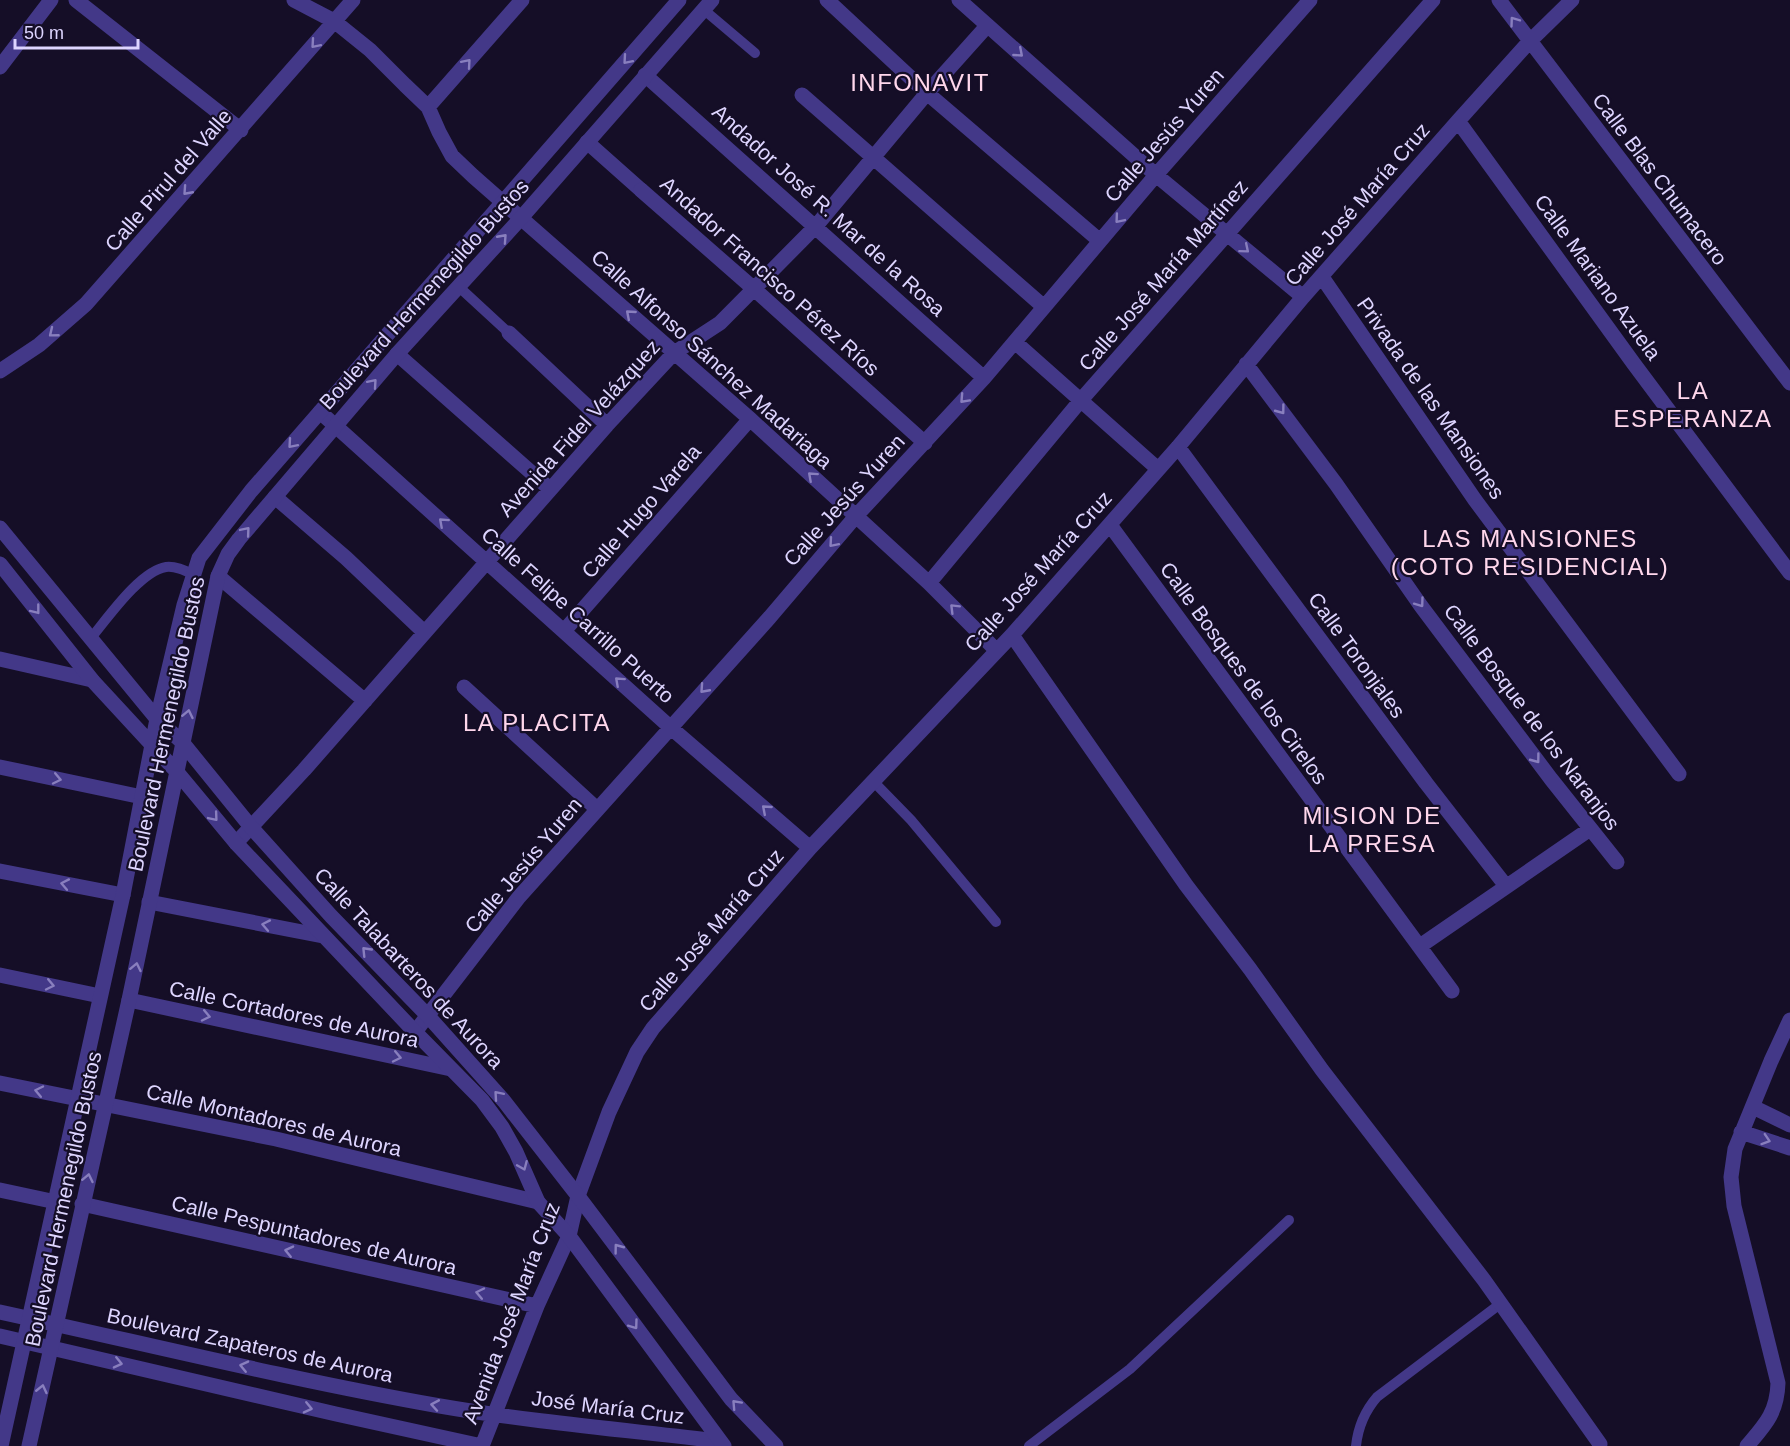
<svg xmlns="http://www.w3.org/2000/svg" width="1790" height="1446" font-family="Helvetica,sans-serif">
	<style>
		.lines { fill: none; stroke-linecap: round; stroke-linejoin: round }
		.service { stroke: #433888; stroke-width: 10 }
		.pedestrian { stroke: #433888; stroke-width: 15 }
		.minor { stroke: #433888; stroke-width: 15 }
		.tertiary { stroke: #433888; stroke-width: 15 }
		.oneway { stroke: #897fbe }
		.labels { text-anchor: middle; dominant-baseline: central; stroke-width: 4.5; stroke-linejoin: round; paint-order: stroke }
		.street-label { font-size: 21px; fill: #ded5ff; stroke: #150e27 }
		.quarter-label { font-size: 24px; letter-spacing: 1.5px; fill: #ffd7ec; stroke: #150e27 }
	</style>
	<rect width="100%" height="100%" fill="#150e27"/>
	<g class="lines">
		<path class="service" d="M703 9 755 53
			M459 287 509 333
			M91 638C107 619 140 571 166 567 175 566 184 570 193 574
			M872 780 911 820 996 922
			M1029 1446 1130 1369 1289 1220
			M1356 1446C1358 1427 1364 1412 1377 1397L1500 1304"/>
		<path class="pedestrian" d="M587 142 641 190"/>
		<path class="minor" d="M76 0 241 130
			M294 0 334 21 370 50 405 85 428 107 439 132 452 156 473 176 750 419 929 583 996 650
			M827 0 927 93 1100 241
			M959 0 1156 175 1303 297
			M1499 0 1790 383
			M0 67 51 0
			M645 75 984 378
			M802 95 1044 307
			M428 107 522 0
			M1458 121 1634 364 1790 573
			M641 190 753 288 925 443
			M1322 277 1475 500 1679 774
			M509 333 607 425
			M1015 342 1158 469
			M397 354 550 489
			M1246 364 1336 484 1421 606 1551 779 1617 862
			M0 371 39 345 86 304 353 0
			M320 412 670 727 810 848
			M1178 447 1426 783 1506 886
			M275 497 346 558 424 632
			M1110 525 1452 991
			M218 576 365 701
			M929 583 1081 400 1433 0
			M564 631 750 419
			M1012 635 1186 885 1250 969 1322 1070 1484 1280 1600 1444
			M0 659 92 680
			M464 687 597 809
			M0 767 142 797
			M236 843 304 770 607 425 674 353 720 323 816 226 927 93 987 26
			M0 871 123 895
			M149 902 323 936
			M1420 946 1590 829
			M0 975 100 996
			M129 1000 451 1069
			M415 1032 519 897 770 617 856 516 984 378 1156 175 1310 0
			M0 1083 276 1139 538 1202
			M1753 1107 1790 1125
			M1741 1132 1790 1148
			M0 1190 56 1202
			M82 1204 537 1306
			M0 1312C147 1344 292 1380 440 1406 532 1422 626 1430 719 1441
			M0 1336 336 1414 482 1446
			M482 1446 537 1306 569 1236 578 1196 609 1112 637 1052 653 1028 810 848 1012 635 1178 447 1303 297 1458 121 1529 42 1572 0
			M1747 1446C1765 1425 1777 1413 1778 1383L1734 1206 1731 1177 1735 1149 1771 1061 1790 1020"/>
		<path class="tertiary" d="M0 528 157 719 182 742 251 827 331 916 428 1016 504 1101 578 1196 731 1399 776 1446
			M0 564 92 680 177 772 236 843 415 1032 482 1100 502 1127 516 1152 538 1202 569 1236 724 1446
			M1 1446 123 895 157 719 184 605 199 558 251 491 679 0
			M29 1446 129 1000 218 576 228 554 239 539 397 354 521 218 712 0"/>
	</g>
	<defs><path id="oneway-chevron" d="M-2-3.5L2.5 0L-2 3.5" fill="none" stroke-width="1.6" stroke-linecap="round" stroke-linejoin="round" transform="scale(1.5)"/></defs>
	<g class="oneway">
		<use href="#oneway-chevron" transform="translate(1514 21) rotate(-126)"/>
		<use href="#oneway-chevron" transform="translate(315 44) rotate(131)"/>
		<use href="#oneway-chevron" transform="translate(1019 53) rotate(41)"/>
		<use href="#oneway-chevron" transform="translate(627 60) rotate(131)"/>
		<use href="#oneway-chevron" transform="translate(467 63) rotate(-49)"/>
		<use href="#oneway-chevron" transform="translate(187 191) rotate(132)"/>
		<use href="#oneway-chevron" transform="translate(1119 219) rotate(130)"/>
		<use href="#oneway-chevron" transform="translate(503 238) rotate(-48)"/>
		<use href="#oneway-chevron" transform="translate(1245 249) rotate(40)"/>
		<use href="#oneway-chevron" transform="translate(630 314) rotate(-139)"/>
		<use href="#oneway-chevron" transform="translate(53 333) rotate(141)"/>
		<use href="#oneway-chevron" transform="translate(373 383) rotate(-49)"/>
		<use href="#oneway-chevron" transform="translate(964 399) rotate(133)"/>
		<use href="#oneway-chevron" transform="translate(1281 410) rotate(53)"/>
		<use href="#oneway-chevron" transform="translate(292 444) rotate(131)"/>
		<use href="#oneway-chevron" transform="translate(812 476) rotate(-138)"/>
		<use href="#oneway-chevron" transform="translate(443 522) rotate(-138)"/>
		<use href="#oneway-chevron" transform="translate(246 531) rotate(-50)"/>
		<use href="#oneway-chevron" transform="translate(833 543) rotate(131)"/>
		<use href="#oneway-chevron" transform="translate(1420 603) rotate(54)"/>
		<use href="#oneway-chevron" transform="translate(954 608) rotate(-135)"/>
		<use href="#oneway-chevron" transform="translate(36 610) rotate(52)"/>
		<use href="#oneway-chevron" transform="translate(619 681) rotate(-138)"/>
		<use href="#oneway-chevron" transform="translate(704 689) rotate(132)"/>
		<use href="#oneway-chevron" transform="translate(188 714) rotate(-78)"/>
		<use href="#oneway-chevron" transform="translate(1536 759) rotate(53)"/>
		<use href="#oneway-chevron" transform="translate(57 779) rotate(12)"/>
		<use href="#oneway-chevron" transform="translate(766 809) rotate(-139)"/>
		<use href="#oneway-chevron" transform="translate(214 817) rotate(50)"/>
		<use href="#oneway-chevron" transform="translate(65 884) rotate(-169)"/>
		<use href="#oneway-chevron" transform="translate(266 925) rotate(-169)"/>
		<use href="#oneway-chevron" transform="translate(366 951) rotate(-134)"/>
		<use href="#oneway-chevron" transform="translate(136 967) rotate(-78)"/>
		<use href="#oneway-chevron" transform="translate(50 985) rotate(12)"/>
		<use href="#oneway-chevron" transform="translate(206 1016) rotate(12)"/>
		<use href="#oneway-chevron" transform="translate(397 1057) rotate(12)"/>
		<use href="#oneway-chevron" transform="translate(39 1091) rotate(-168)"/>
		<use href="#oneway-chevron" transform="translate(498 1095) rotate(-131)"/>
		<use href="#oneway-chevron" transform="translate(1766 1140) rotate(18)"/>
		<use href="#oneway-chevron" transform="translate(523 1166) rotate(67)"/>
		<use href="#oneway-chevron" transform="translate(88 1178) rotate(-78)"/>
		<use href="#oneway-chevron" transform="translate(618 1248) rotate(-127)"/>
		<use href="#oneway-chevron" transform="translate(289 1251) rotate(-167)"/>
		<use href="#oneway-chevron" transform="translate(480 1293) rotate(-168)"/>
		<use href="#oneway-chevron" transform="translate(634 1325) rotate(54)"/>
		<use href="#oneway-chevron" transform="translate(118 1363) rotate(13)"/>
		<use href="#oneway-chevron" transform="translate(244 1366) rotate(-167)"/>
		<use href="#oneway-chevron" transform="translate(42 1389) rotate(-77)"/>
		<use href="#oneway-chevron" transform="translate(736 1404) rotate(-133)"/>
		<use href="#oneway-chevron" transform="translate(435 1405) rotate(-170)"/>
		<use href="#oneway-chevron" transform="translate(308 1408) rotate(13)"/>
	</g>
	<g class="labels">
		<g class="street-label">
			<text transform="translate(1164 135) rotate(-49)">Calle Jesús Yuren</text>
			<text transform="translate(1660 179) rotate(53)">Calle Blas Chumacero</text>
			<text transform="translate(168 180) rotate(-49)">Calle Pirul del Valle</text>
			<text transform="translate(1357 204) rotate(-49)">Calle José María Cruz</text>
			<text transform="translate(829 210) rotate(42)">Andador José R. Mar de la Rosa</text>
			<text transform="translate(1163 275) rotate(-49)">Calle José María Martínez</text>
			<text transform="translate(770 276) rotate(42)">Andador Francisco Pérez Ríos</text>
			<text transform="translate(1598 277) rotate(54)">Calle Mariano Azuela</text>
			<text transform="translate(424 294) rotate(-48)">Boulevard Hermenegildo Bustos</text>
			<text transform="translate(712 359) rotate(42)">Calle Alfonso Sánchez Madariaga</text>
			<text transform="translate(1431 398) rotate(55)">Privada de las Mansiones</text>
			<text transform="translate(579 428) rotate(-48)">Avenida Fidel Velázquez</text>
			<text transform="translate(844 500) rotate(-48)">Calle Jesús Yuren</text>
			<text transform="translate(641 511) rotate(-49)">Calle Hugo Varela</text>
			<text transform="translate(1038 571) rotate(-48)">Calle José María Cruz</text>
			<text transform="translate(578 615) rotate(42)">Calle Felipe Carrillo Puerto</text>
			<text transform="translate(1357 655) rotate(54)">Calle Toronjales</text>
			<text transform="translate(1244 673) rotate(54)">Calle Bosques de los Cirelos</text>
			<text transform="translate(1532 717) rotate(53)">Calle Bosque de los Naranjos</text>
			<text transform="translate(166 724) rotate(-78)">Boulevard Hermenegildo Bustos</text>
			<text transform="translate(523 865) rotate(-50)">Calle Jesús Yuren</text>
			<text transform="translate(711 930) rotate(-49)">Calle José María Cruz</text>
			<text transform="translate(409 968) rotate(47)">Calle Talabarteros de Aurora</text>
			<text transform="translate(294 1014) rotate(12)">Calle Cortadores de Aurora</text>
			<text transform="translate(274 1120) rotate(13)">Calle Montadores de Aurora</text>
			<text transform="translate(63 1199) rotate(-78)">Boulevard Hermenegildo Bustos</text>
			<text transform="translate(314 1235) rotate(13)">Calle Pespuntadores de Aurora</text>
			<text transform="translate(511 1313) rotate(-69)">Avenida José María Cruz</text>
			<text transform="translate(250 1345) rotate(12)">Boulevard Zapateros de Aurora</text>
			<text transform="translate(608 1407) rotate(7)">José María Cruz</text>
		</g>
		<g class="quarter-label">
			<text x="920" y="82">INFONAVIT</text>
			<text x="1693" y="390">LA<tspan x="1693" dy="28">ESPERANZA</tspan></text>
			<text x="1530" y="538">LAS MANSIONES<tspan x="1530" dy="28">(COTO RESIDENCIAL)</tspan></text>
			<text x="537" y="722">LA PLACITA</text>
			<text x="1372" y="815">MISION DE<tspan x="1372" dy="28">LA PRESA</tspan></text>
		</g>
	</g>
	<path d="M15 39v9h123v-9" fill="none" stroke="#ded5ff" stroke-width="3"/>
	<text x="24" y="39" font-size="18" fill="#ded5ff" stroke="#150e27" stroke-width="4.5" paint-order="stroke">50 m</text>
</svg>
